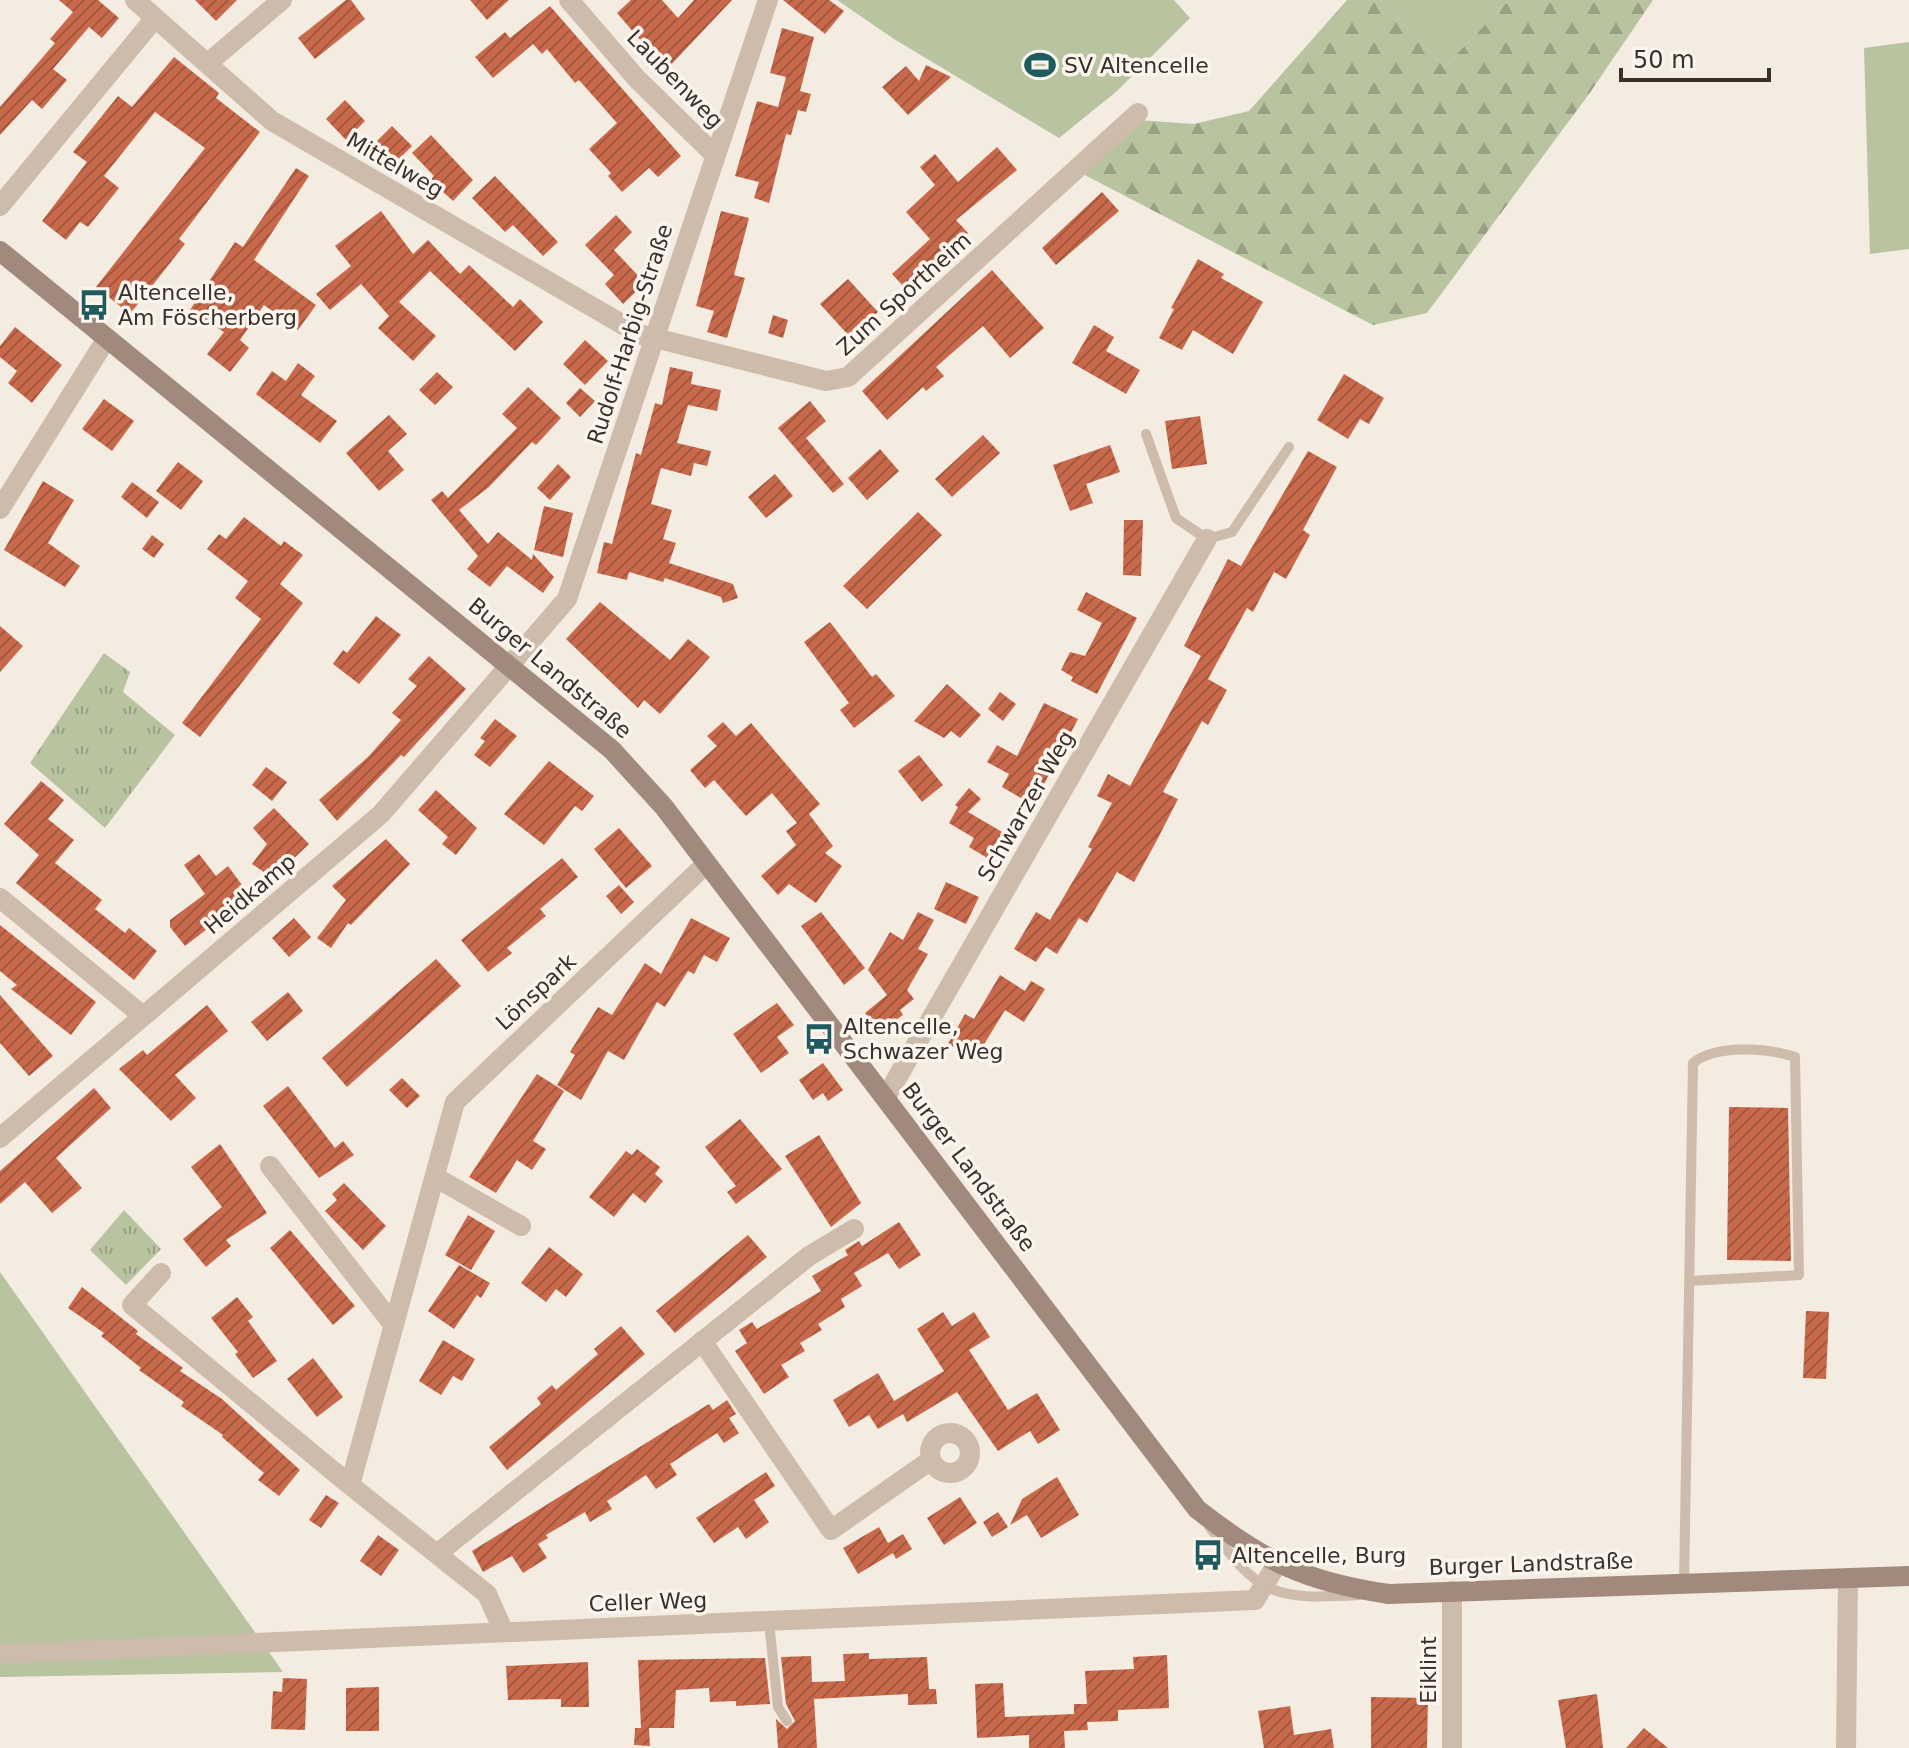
<svg xmlns="http://www.w3.org/2000/svg" width="1909" height="1748" font-family="'DejaVu Sans',sans-serif">
	<style>
		.grass { fill: #b8c4a0 }
		.forest { fill: url(#forest-firs) }
		.park { fill: url(#park-tufts) }
		.building { fill: url(#building-hatch) }
		.lines { fill: none; stroke-linecap: round; stroke-linejoin: round }
		.lane { stroke: #cdbbac; stroke-width: 10 }
		.street { stroke: #cdbbac; stroke-width: 20 }
		.secondary { stroke: #a18a7d; stroke-width: 20 }
		.labels { text-anchor: middle; dominant-baseline: central; stroke-width: 7; stroke-linejoin: round; paint-order: stroke }
		.poi-label { font-size: 22px; fill: #3b302b; stroke: #fbf5ee; text-anchor: start }
		.street-label { font-size: 22px; fill: #3b302b; stroke: #fbf5ee }
	</style>
	<defs>
		<pattern id="forest-firs" width="22" height="20" patternUnits="userSpaceOnUse" patternTransform="scale(2)"><rect width="22" height="20" fill="#b8c4a0"/><path d="M5 1l3.5 6h-7zM16 11l3.5 6h-7z" fill="#97a083"/></pattern>
		<pattern id="park-tufts" width="24" height="20" patternUnits="userSpaceOnUse" patternTransform="scale(2)"><rect width="24" height="20" fill="#b8c4a0"/><path d="M3 7l-1-3M5 7V3M7 7l1-3M15 17l-1-3M17 17v-4M19 17l1-3" fill="none" stroke="#97a083"/></pattern>
		<pattern id="building-hatch" width="6" height="6" patternUnits="userSpaceOnUse" patternTransform="scale(2)"><rect width="6" height="6" fill="#c8694b"/><path d="M-1 1l2-2M0 6l6-6M5 7l2-2" fill="none" stroke="#a4573f"/></pattern>
	</defs>
	<rect width="100%" height="100%" fill="#f4ebe1"/>
	<path class="grass" d="M837 0H1174L1190 18 1117 91 1059 138 894 39Z
		M1381 0H1509L1444 67Z
		M1909 42V249L1870 254 1864 48Z
		M0 1272 283 1672 0 1677Z"/>
	<path class="forest" d="M1347 0H1381L1444 67 1509 0H1653L1589 94 1427 313 1373 325 1081 173 1138 120 1194 124 1249 111Z"/>
	<path class="park" d="M104 653 130 672 123 692 175 735 105 828 30 763Z
		M124 1210 161 1249 126 1285 90 1250Z"/>
	<path class="building" d="M59 0H98L119 18 102 38 89 27 53 69 67 80 42 109 32 100 0 135V107L55 43 50 39 73 12Z
		M195 0H237L216 21Z
		M346 0H351L365 19 315 59 298 38Z
		M470 0H509L487 20Z
		M631 0H662L678 18 694 0H732L666 70 617 13Z
		M783 0H829L844 11 825 34Z
		M550 6 681 156 658 177 649 168 622 192 608 176 611 173 589 149 617 123 579 80 575 83 547 49 542 54 533 44 493 78 475 57 505 32 510 38Z
		M782 28 814 37 800 91 811 94 806 112 798 110 791 135 786 134 769 203 754 198 759 182 735 176 757 101 778 107 786 77 770 73Z
		M174 57 219 93 216 98 260 132 179 239 185 244 130 314 96 287 205 148 155 112 104 176 119 188 88 227 80 222 66 240 42 221 87 162 73 152 118 96 132 107Z
		M926 65 951 77 908 115 882 87 906 66 919 81Z
		M345 100 365 121 346 140 326 119Z
		M392 126 412 146 392 166 372 146Z
		M431 135 473 180 453 201 430 180 434 176 412 153Z
		M997 147 1017 170 956 220 968 233 905 288 892 274 930 239 906 212 935 185 920 167 935 154 958 182Z
		M296 168 309 176 254 260 316 305 298 330 264 305 240 340 249 348 230 372 207 354 224 332 190 310 235 242 243 247Z
		M495 176 558 242 543 256 513 225 505 232 472 198Z
		M1102 192 1119 211 1056 265 1042 248Z
		M381 211 413 254 428 240 460 274 469 265 513 307 520 299 543 322 515 351 430 271 399 302 436 336 413 361 378 328 389 316 361 284 330 310 316 294 351 266 335 246Z
		M721 211 749 218 734 275 745 278 727 338 707 332 714 311 696 306Z
		M616 215 632 232 614 250 645 283 623 304 605 284 614 275 585 245Z
		M1198 259 1224 274 1221 278 1263 302 1233 354 1193 330 1182 350 1159 338 1174 309 1171 308Z
		M992 270 1044 328 1010 358 983 326 936 367 944 376 926 391 923 387 887 420 862 391Z
		M848 279 878 312 850 337 820 304Z
		M773 315 788 320 783 338 768 333Z
		M1094 325 1114 337 1106 351 1140 370 1126 394 1072 363Z
		M15 327 62 365 32 403 8 383 17 371 0 357V346Z
		M585 340 608 361 585 385 563 364Z
		M298 363 315 376 301 395 337 421 320 443 256 394 272 371 286 381Z
		M670 367 693 372 691 384 721 390 717 411 688 405 677 443 711 451 707 466 694 463 691 476 661 468 651 504 672 510 663 539 676 543 669 563 733 584 738 598 723 603 721 597 665 578 663 582 629 572 627 580 597 573 604 542 612 544 636 453 641 455 655 403 662 405Z
		M437 372 453 387 435 405 419 390Z
		M1344 374 1384 398 1369 424 1360 419 1348 439 1317 420Z
		M528 387 561 418 536 445 532 442 489 487 459 510 488 544 498 532 532 560 533 554 554 577 543 593 507 566 490 587 467 569 478 556 431 500 442 491 448 498 517 428 502 414Z
		M580 388 595 401 580 417 566 403Z
		M104 399 134 421 112 451 82 429Z
		M810 401 826 421 806 438 844 484 833 493 778 428Z
		M389 415 407 434 388 451 404 470 379 491 346 453Z
		M1200 416 1207 464 1172 469 1165 421Z
		M983 435 1000 453 952 497 935 479Z
		M1110 445 1120 472 1086 484 1093 503 1070 511 1053 465Z
		M880 449 899 471 867 500 848 478Z
		M1308 451 1337 467 1303 530 1310 535 1286 579 1274 572 1253 612 1247 608 1208 679 1227 690 1208 725 1202 721 1163 792 1178 799 1156 842 1134 882 1117 872 1087 923 1079 918 1057 954 1046 947 1036 962 1014 949 1036 912 1050 920 1092 849 1088 847 1112 803 1097 796 1108 774 1130 786 1201 656 1184 646 1228 559 1241 566Z
		M178 462 203 481 181 510 156 491Z
		M558 464 571 477 550 500 537 488Z
		M775 474 793 496 766 518 748 497Z
		M43 481 74 500 48 543 80 566 65 587 4 550Z
		M132 482 159 502 147 518 121 497Z
		M544 506 573 513 563 557 534 550Z
		M918 512 942 535 867 609 843 586Z
		M244 517 281 546 284 541 303 555 280 584 303 603 200 737 182 723 261 619 235 598 248 581 207 549 219 534 226 539Z
		M1124 520H1143L1141 576 1123 575Z
		M152 535 164 544 154 558 142 549Z
		M1086 592 1137 618 1097 694 1071 681 1073 677 1061 670 1070 652 1085 656 1102 623 1077 610Z
		M600 602 670 660 688 639 710 657 660 714 644 700 638 708 566 639Z
		M376 616 401 635 359 684 333 664 343 650 347 653Z
		M830 622 872 677 876 674 895 696 854 728 840 710 849 703 804 642Z
		M0 626 23 646 0 672Z
		M429 656 466 689 404 757 401 755 337 821 319 800 368 757 401 720 392 713 417 686 408 679Z
		M947 684 981 715 960 738 951 731 944 738 914 721Z
		M1000 692 1016 704 1003 721 988 709Z
		M1044 703 1078 719 1033 805 1002 787 1009 774 987 762 997 745 1017 756Z
		M495 719 517 736 490 767 474 755 485 741 480 738Z
		M723 722 736 736 751 723 820 804 809 814 833 846 825 853 842 866 816 903 789 884 778 895 761 876 796 845 786 831 797 823 772 793 746 816 714 780 705 788 690 770 717 746 707 736Z
		M919 755 943 785 922 802 898 771Z
		M549 761 594 796 582 811 575 806 544 845 504 814Z
		M266 767 287 782 272 801 252 785Z
		M41 781 64 800 48 819 74 840 55 863 102 900 95 909 125 933 129 928 157 951 134 980 16 883 39 855 4 824Z
		M969 788 981 799 968 812 1009 836 994 862 969 847 974 838 949 823 958 807 955 805Z
		M436 790 477 828 456 855 442 844 448 837 418 810Z
		M274 808 309 844 287 865 283 860 271 877 252 864 267 844 253 828Z
		M619 828 652 866 626 888 594 849Z
		M386 839 410 864 351 925 348 923 331 948 317 938 346 900 332 886Z
		M199 854 216 876 228 866 250 896 185 946 170 927V920L205 894 184 865Z
		M562 858 578 877 540 909 546 916 507 948 512 953 488 972 461 940Z
		M946 882 979 897 966 924 934 909Z
		M619 885 634 902 621 914 606 896Z
		M821 912 865 968 844 985 801 926Z
		M918 912 934 920 918 949 928 954 907 990 914 999 900 1010 903 1015 879 1032 865 1013 887 995 868 970 890 932 903 940Z
		M294 918 311 937 289 957 272 938Z
		M691 918 730 938 717 962 704 955 694 974 688 971 665 1007 657 1002 624 1060 608 1051 581 1100 557 1085 575 1055 570 1052 598 1007 612 1015 645 963 661 974Z
		M0 925 96 1002 71 1035 11 989 17 985 0 971Z
		M436 959 461 986 347 1087 322 1058Z
		M1000 975 1025 991 1031 981 1045 989 1024 1022 1005 1010 975 1059 948 1044 965 1014 974 1019Z
		M288 992 303 1011 267 1041 251 1022Z
		M0 995 53 1056 29 1076 0 1043Z
		M777 1003 794 1025 777 1037 789 1053 761 1073 733 1034Z
		M207 1005 228 1031 175 1075 196 1098 171 1121 119 1069 143 1050 147 1055Z
		M823 1063 843 1090 828 1101 823 1093 813 1100 799 1080Z
		M537 1074 564 1091 533 1141 546 1149 532 1170 517 1160 496 1193 469 1177Z
		M402 1078 420 1096 407 1108 389 1090Z
		M288 1086 335 1148 343 1141 354 1155 319 1178 263 1106Z
		M94 1088 111 1108 56 1158 82 1188 52 1213 25 1182 0 1204V1171Z
		M1729 1107 1788 1108 1791 1261 1727 1260Z
		M740 1119 782 1169 736 1204 727 1192 736 1186 705 1147Z
		M819 1135 861 1203 831 1227 785 1156Z
		M220 1144 267 1213 226 1240 231 1246 206 1267 183 1239 222 1207 191 1167Z
		M637 1149 660 1167 655 1174 663 1181 645 1203 633 1193 614 1217 589 1197 626 1151 632 1155Z
		M344 1183 386 1226 363 1250 325 1211 337 1200 332 1194Z
		M468 1215 495 1231 471 1270 445 1255Z
		M899 1222 921 1255 899 1269 888 1253 854 1273 862 1286 841 1299 845 1307 818 1324 822 1330 800 1343 805 1351 781 1365 789 1377 764 1394 735 1351 747 1343 739 1330 752 1322 757 1329 821 1291 812 1276 848 1255 845 1250 859 1241 862 1246Z
		M290 1230 355 1306 333 1325 270 1248Z
		M748 1235 767 1257 675 1333 656 1311Z
		M549 1247 583 1274 566 1297 556 1289 546 1302 521 1283Z
		M459 1265 490 1283 481 1298 477 1295 454 1329 428 1311Z
		M82 1287 138 1331 136 1334 183 1368 180 1371 222 1399 300 1470 279 1496 258 1480 264 1473 222 1437 223 1435 181 1406 184 1402 139 1370 141 1368 101 1336 104 1333 68 1308Z
		M237 1297 253 1317 248 1321 277 1361 253 1378 235 1354 238 1352 211 1318Z
		M1806 1311 1829 1312 1826 1379 1803 1378Z
		M943 1312 952 1326 974 1312 990 1337 969 1350 1008 1410 1037 1393 1060 1430 1038 1444 1030 1431 998 1451 957 1392 907 1422 903 1414 878 1429 869 1415 849 1427 833 1400 878 1373 894 1401 944 1371 917 1329Z
		M621 1326 645 1354 507 1470 489 1447 541 1404 537 1398 552 1385 556 1390 598 1354 594 1349Z
		M443 1340 475 1359 462 1381 453 1376 441 1395 419 1381Z
		M313 1358 343 1397 317 1417 287 1379Z
		M727 1400 736 1414 729 1418 739 1433 724 1443 717 1433 670 1464 677 1475 656 1489 646 1475 607 1501 612 1509 590 1522 585 1512 546 1535 548 1538 538 1544 547 1558 523 1573 512 1556 483 1572 472 1551 709 1404 713 1410Z
		M766 1472 775 1486 754 1500 769 1522 746 1539 738 1527 714 1543 696 1518Z
		M1057 1477 1079 1515 1041 1538 1027 1515 1010 1525 1022 1499Z
		M326 1495 339 1503 321 1528 309 1520Z
		M960 1497 977 1523 944 1545 927 1518Z
		M998 1512 1008 1527 992 1537 983 1522Z
		M879 1527 888 1543 903 1534 912 1549 896 1559 893 1553 858 1574 843 1548Z
		M378 1535 399 1550 381 1576 360 1561Z
		M869 1653V1659L927 1657 929 1689H936L937 1704 908 1705V1694L814 1699 817 1748H778L776 1719 787 1729 795 1721 786 1704 781 1657 811 1656 812 1682 845 1681 843 1654Z
		M1167 1655 1169 1708 1118 1710V1721L1087 1722 1088 1730 1064 1731 1065 1748H1029V1735L977 1738 975 1684 1003 1683 1005 1717 1074 1714V1704H1087L1085 1671 1134 1669 1133 1657Z
		M765 1658 770 1704 736 1706V1701L710 1702 709 1688 676 1690 674 1728H649L650 1746 634 1745 635 1728H641L638 1660Z
		M588 1662 589 1707H561V1699L508 1700 506 1666Z
		M283 1678 307 1679 305 1730 271 1729 273 1691 282 1692Z
		M379 1687V1731H346V1688Z
		M1597 1694 1603 1748H1566L1558 1700Z
		M1371 1697 1428 1698 1427 1748H1371Z
		M1290 1706 1294 1735 1331 1729 1334 1748H1264L1258 1711Z
		M1644 1728 1668 1748H1626Z"/>
	<g class="lines">
		<path class="lane" d="M1146 434 1176 518 1207 539 1232 532 1289 447
			M1209 1526C1259 1596 1274 1600 1359 1595
			M1684 1583 1693 1063C1716 1044 1768 1048 1795 1057L1799 1275 1689 1281
			M769 1622 778 1707 787 1721"/>
		<path class="street" d="M135 0 272 121 639 334 826 381 848 377 1138 113
			M569 0 637 79 715 155
			M208 63 282 0
			M0 206 155 18
			M0 509 107 338
			M0 898 143 1016
			M886 1097 1207 539
			M0 1138 381 814 567 599 768 0
			M270 1166 392 1323
			M435 1177 521 1226
			M161 1273 132 1305 350 1485
			M702 1341 831 1530 931 1460
			M930 1453a20 20 0 1 1 40 0a20 20 0 1 1-40 0Z
			M438 1553 809 1256 854 1229
			M1452 1591V1748
			M503 1630 487 1594 350 1485 455 1102 706 864
			M0 1654 1255 1600 1277 1564
			M1846 1748 1848 1578"/>
		<path class="secondary" d="M0 251 612 750 664 807 1197 1509C1263 1561 1305 1582 1389 1594L1909 1576"/>
	</g>
	<defs>
		<symbol id="stadium-bare" viewBox="-9 -9 18 18"><path d="M0-5a6.5 5 0 1 0 0 10a6.5 5 0 1 0 0-10ZM-3.5-1.8h7v3.6h-7Z" fill="#1f5a5e" stroke="#fbf5ee" stroke-width="2.5" paint-order="stroke"/></symbol>
		<symbol id="bus-bare" viewBox="-9 -9 18 18"><path d="M-5-6H5V4H4V6H2V4H-2V6H-4V4H-5ZM-3.5-4V0h7V-4ZM-3.5 1.2v1.5H-2V1.2ZM2 1.2v1.5H3.5V1.2Z" fill="#1f5a5e" stroke="#fbf5ee" stroke-width="2.5" paint-order="stroke"/></symbol>
	</defs>
	<g fill-rule="evenodd">
		<use href="#stadium-bare" x="1018" y="43" width="44" height="44"/>
		<use href="#bus-bare" x="72" y="283" width="44" height="44"/>
		<use href="#bus-bare" x="797" y="1017" width="44" height="44"/>
		<use href="#bus-bare" x="1186" y="1533" width="44" height="44"/>
	</g>
	<g class="labels">
		<g class="poi-label">
			<text x="1064" y="65">SV Altencelle</text>
			<text x="118" y="292">Altencelle,<tspan x="118" dy="25">Am Föscherberg</tspan></text>
			<text x="843" y="1026">Altencelle,<tspan x="843" dy="25">Schwazer Weg</tspan></text>
			<text x="1232" y="1555">Altencelle, Burg</text>
		</g>
		<g class="street-label">
			<text transform="translate(675 79) rotate(46)">Laubenweg</text>
			<text transform="translate(395 165) rotate(30)">Mittelweg</text>
			<text transform="translate(904 294) rotate(-42)">Zum Sportheim</text>
			<text transform="translate(630 334) rotate(-72)">Rudolf-Harbig-Straße</text>
			<text transform="translate(550 668) rotate(40)">Burger Landstraße</text>
			<text transform="translate(1026 806) rotate(-60)">Schwarzer Weg</text>
			<text transform="translate(250 894) rotate(-40)">Heidkamp</text>
			<text transform="translate(536 992) rotate(-43)">Lönspark</text>
			<text transform="translate(969 1167) rotate(53)">Burger Landstraße</text>
			<text transform="translate(1531 1564) rotate(-2)">Burger Landstraße</text>
			<text transform="translate(648 1602) rotate(-2)">Celler Weg</text>
			<text transform="translate(1428 1670) rotate(-90)">Eiklint</text>
		</g>
	</g>
	<path d="M1621 68v12h148v-12" fill="none" stroke="#3b302b" stroke-width="4"/>
	<text x="1633" y="68" font-size="24" fill="#3b302b" stroke="#fbf5ee" stroke-width="6" paint-order="stroke">50 m</text>
</svg>
